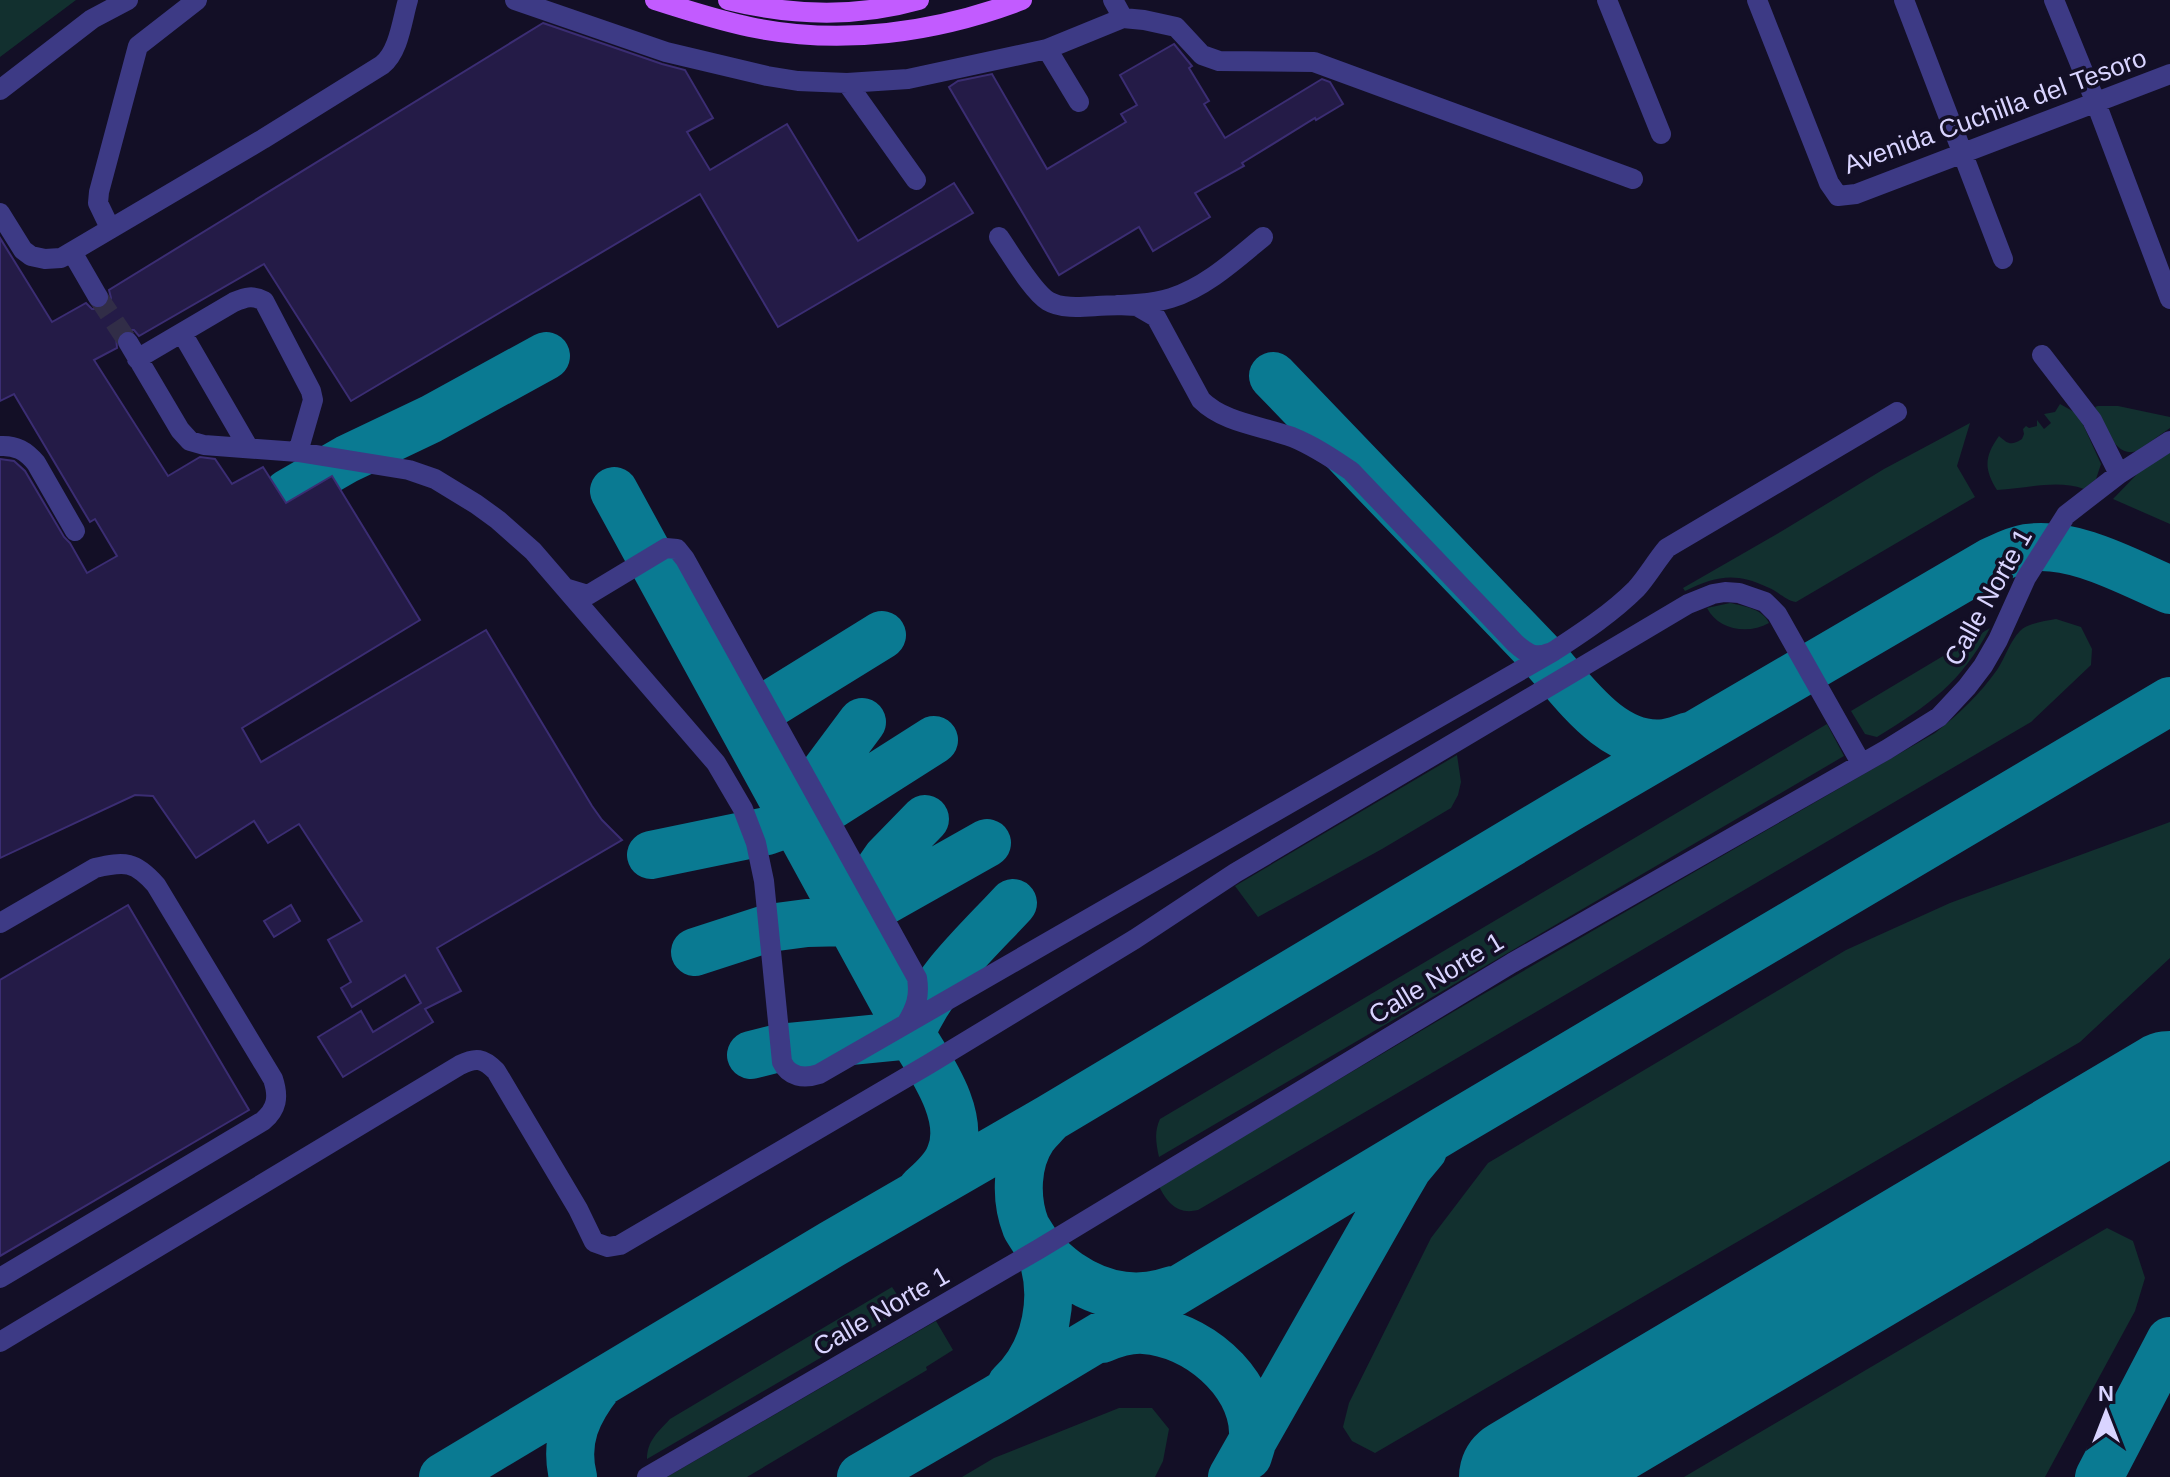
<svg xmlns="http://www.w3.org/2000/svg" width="2170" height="1477" font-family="Arial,sans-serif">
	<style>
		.green { fill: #12302f }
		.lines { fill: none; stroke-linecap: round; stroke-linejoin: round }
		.taxiway { stroke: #0a7a92; stroke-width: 48 }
		.runway { stroke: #0a7a92; stroke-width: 120 }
		.building { fill: #241b47; stroke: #3b2d73; stroke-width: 2 }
		.minor-tunnel { stroke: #312d47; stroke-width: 20; stroke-dasharray: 20 10; stroke-linecap: butt }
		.minor { stroke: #3d3a85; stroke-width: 20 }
		.major { stroke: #c25bff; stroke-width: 20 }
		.labels { text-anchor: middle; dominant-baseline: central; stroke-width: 7; stroke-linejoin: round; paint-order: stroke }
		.street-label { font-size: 26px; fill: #d9d4ff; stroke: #130f26 }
	</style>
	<rect width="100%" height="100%" fill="#130f26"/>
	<path class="green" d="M0 0H76L0 57Z
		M2060 404 2076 413 2081 420 2101 464 2096 479 2084 489C2056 479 2026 489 1997 490 1984 469 1984 457 1999 436 2008 444 2011 446 2022 439L2024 434 2023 429 2026 426 2029 428 2037 426V420L2044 429 2051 423 2044 414 2055 412Z
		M2098 406H2118L2170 417V428L2137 451C2114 459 2104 423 2095 407Z
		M1970 423 1957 466 1975 497 1796 602C1785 600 1778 591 1767 587 1735 572 1716 576 1685 591L1683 588 1782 531 1884 469Z
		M2170 452V524L2113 499 2142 469Z
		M1730 603C1744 606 1763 609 1769 623 1748 635 1718 630 1707 608Z
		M2056 619 2081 627 2092 649 2091 665 2031 722 1198 1210C1178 1215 1167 1203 1159 1186L1480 996 1935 733C1958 715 1980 694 1997 670 2005 658 2010 641 2020 631 2028 623 2045 621 2056 619Z
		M1990 628C1960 684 1930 704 1877 737L1865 734 1851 711Z
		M1827 724 1844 756 1159 1157C1156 1143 1154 1132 1160 1119Z
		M1457 755 1461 782 1458 795 1451 808 1382 849 1258 917 1235 886Z
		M2170 822V958L2080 1042 1375 1453 1352 1441 1343 1427 1349 1403 1431 1238 1488 1163 1846 950 1950 903Z
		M2107 1228 2133 1241 2145 1278 2135 1311 2045 1477H1684Z
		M892 1287 906 1308 647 1459C647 1441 658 1432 670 1419Z
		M936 1321 953 1350 926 1367 927 1370 747 1477H667Z
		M1119 1408H1152L1169 1429 1163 1461 1155 1477H962L994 1458Z"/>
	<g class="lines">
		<path class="taxiway" d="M1273 376 1542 656C1573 690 1612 750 1665 743 1673 742 1681 739 1689 736
			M614 491 911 1034C930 1066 967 1116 950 1155 945 1169 933 1179 922 1189
			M288 493 347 459 431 419 546 356
			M767 706 882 635
			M824 810 934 740
			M796 823 821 777 862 722
			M651 855 767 831 795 821
			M877 905 987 843
			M847 916 887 858 925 819
			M695 952 769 928 807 923 850 922
			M911 1034C932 982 976 943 1013 903
			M751 1055 779 1048 911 1035
			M2126 1117 2157 1104 2170 1103
			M1039 1249C1049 1257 1058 1267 1069 1274 1101 1296 1136 1303 1173 1290
			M1102 1339C1116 1333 1129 1329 1144 1330 1195 1333 1252 1380 1253 1432 1254 1441 1250 1448 1248 1456
			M1011 1385C1047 1351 1058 1294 1039 1248 1035 1241 1030 1234 1026 1227 1015 1199 1016 1162 1033 1137 1037 1131 1044 1125 1049 1119
			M443 1477 832 1244 1050 1118 1569 808 1992 561C2003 556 2015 550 2027 548 2074 541 2128 572 2170 590
			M573 1477C564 1440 577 1412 600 1383
			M861 1477 996 1399 1448 1128 2170 701
			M1232 1477 1394 1192 1408 1168 1423 1150
			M2099 1477 2170 1341"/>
		<path class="runway" d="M1519 1477 2170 1091"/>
	</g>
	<path class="building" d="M543 23 662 64 685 70 713 118 687 132 710 170 787 124 858 241 954 183 973 213 778 327 700 194 351 401 264 264 139 336 134 330H122L116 336 117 348 94 360 168 476 200 457 215 459 232 484 263 467 286 503 332 476 420 620 242 728 261 762 486 630 592 806 602 820 622 840 437 948 461 991 425 1009 433 1022 343 1077 318 1037 361 1011 373 1032 421 1003 405 975 352 1007 341 988 351 982 328 940 362 921 299 824 268 843 254 821 196 858 153 796 135 795 0 858V459L14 461 25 471 64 537 70 543 87 573 117 556 95 519 90 522 14 394 0 401V238L52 322 86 303 92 309H104L109 304 111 298 109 290Z
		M1174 44 1192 66 1189 68 1209 101 1204 104 1225 138 1322 79 1330 82 1343 104 1316 120 1315 118 1242 163 1244 166 1195 193 1210 217 1153 251 1139 227 1059 275 949 87 958 81 992 74 1047 169 1126 122 1121 114 1137 105 1120 75Z
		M128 905 249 1110 0 1256V980Z
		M291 905 300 921 274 937 264 921Z"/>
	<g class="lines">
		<path class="minor-tunnel" d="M98 297 128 342"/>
		<path class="minor" d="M515 0 666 52 767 76 798 81 847 83 908 79 1047 49 1123 18 1144 20 1176 27 1202 55 1219 61 1314 62 1633 179
			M1113 0 1123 18
			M1607 0 1661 134
			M1757 0 1829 183 1838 196 1856 194 2170 74
			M1904 0 2003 259
			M2054 0 2096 103 2170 299
			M1047 49 1079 102
			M847 83 916 180
			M0 90 92 19 128 0
			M0 213 23 250 31 256 45 259 61 258 263 139 382 65C399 52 402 20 408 0
			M110 228 98 203 99 192 138 46 197 0
			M999 237C1011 254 1032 291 1048 301 1061 309 1082 307 1097 306 1120 305 1148 305 1171 298 1206 287 1235 260 1263 237
			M72 252 98 297
			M1117 305 1137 306 1156 317 1201 400C1224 423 1262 426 1292 437 1314 446 1332 458 1351 471L1515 643C1526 653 1535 659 1549 653
			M182 333 248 447
			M128 342 180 430 190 441 204 445 298 452 409 470 435 479 476 504 498 520 533 551 716 763 743 809 756 843 764 881 782 1062C789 1077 804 1079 819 1074L1554 651C1583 632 1612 613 1636 589 1647 577 1656 561 1667 548L1897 412
			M2042 355 2092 420 2119 474
			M137 359 234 302C246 297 253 295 264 301L311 391 313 400 298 452
			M0 446C16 445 26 451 36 463L75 531
			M565 588 588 595 666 548 677 549 685 559 917 978C920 996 916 1008 906 1024
			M0 923 95 868C125 861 135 861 156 885L273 1079C279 1097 277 1109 263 1121L0 1278
			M0 1342 460 1065C476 1057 483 1058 496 1071L578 1209 594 1242 608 1247 620 1245 929 1064 1135 939 1235 873 1688 604 1713 594 1725 592 1739 593 1765 602 1777 614 1861 763
			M647 1477 1039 1249 1512 963 1886 750 1939 717 1967 687 1983 666 1998 640 2026 578 2066 515 2119 474 2170 441"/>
		<path class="major" d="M655 0C686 10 717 20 750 27 841 46 935 33 1022 0
			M728 0C792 16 856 18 919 0"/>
	</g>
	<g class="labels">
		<g class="street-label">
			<text transform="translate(1995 111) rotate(-20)">Avenida Cuchilla del Tesoro</text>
			<text transform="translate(1988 597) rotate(-61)">Calle Norte 1</text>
			<text transform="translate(1436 978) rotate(-31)">Calle Norte 1</text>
			<text transform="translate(881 1311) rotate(-30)">Calle Norte 1</text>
		</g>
	</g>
	<g transform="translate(2106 1413)" stroke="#130f26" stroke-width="6" paint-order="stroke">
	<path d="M0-6L14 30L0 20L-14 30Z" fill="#d9d4ff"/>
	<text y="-12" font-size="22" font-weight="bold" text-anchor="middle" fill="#d9d4ff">N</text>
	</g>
</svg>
